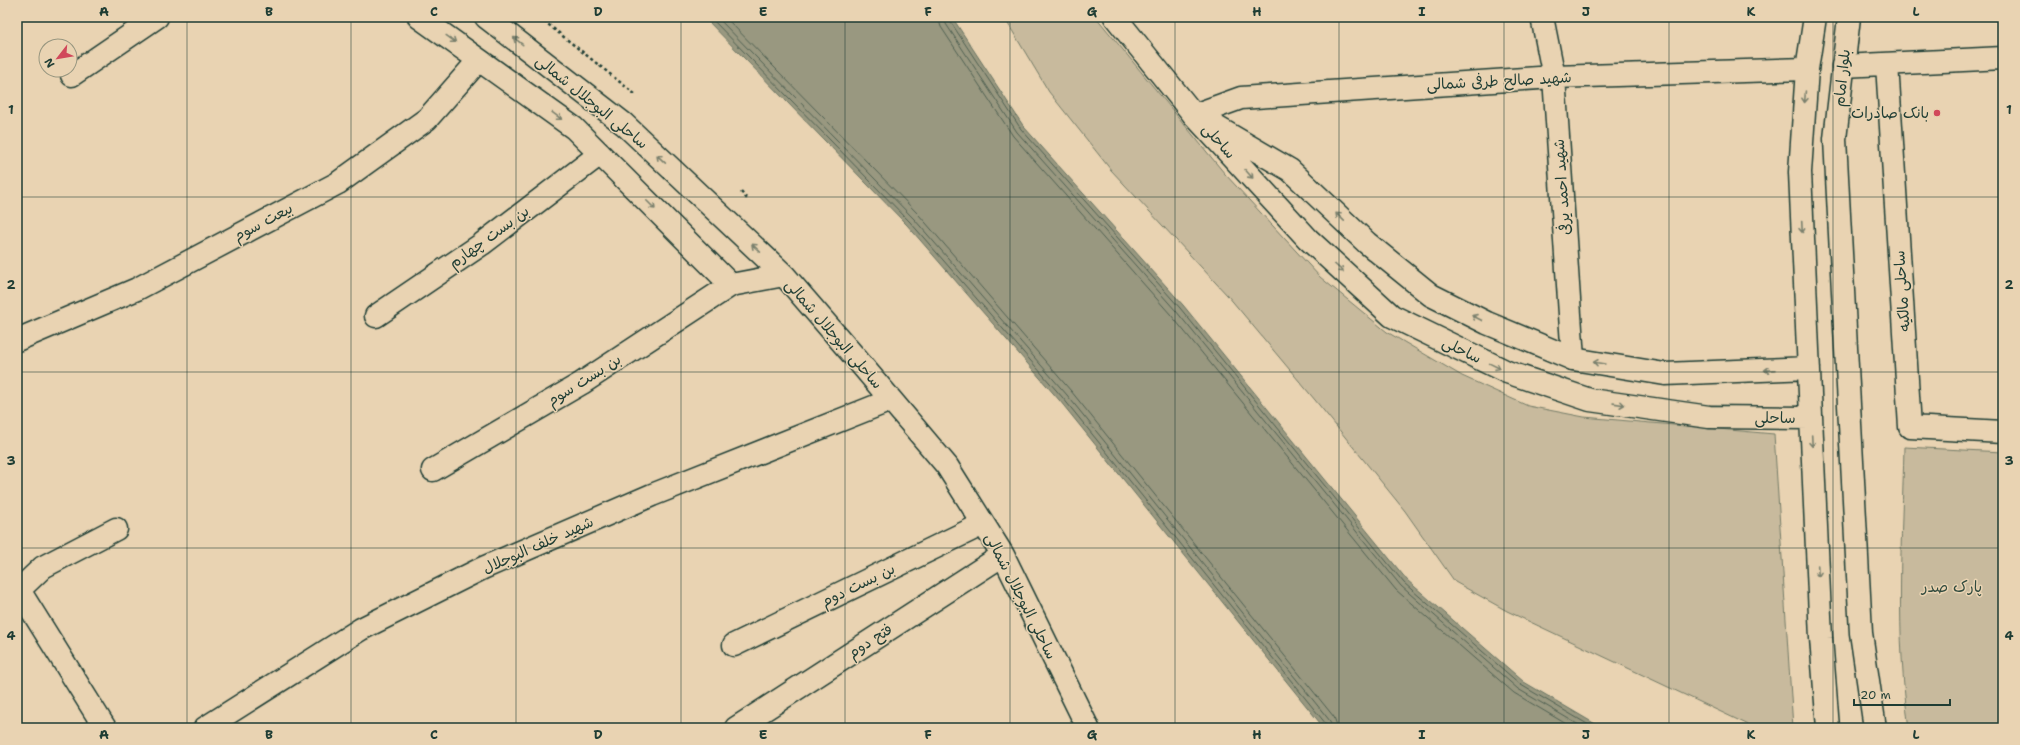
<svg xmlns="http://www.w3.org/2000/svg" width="2020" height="745" font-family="'Shantell Sans','Playpen Sans Arabic',sans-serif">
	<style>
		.green { fill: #c8ba9d; stroke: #747c68 }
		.water { fill: #999880; stroke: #687462 }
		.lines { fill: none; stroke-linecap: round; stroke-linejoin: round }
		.shore { stroke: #506152; stroke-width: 1 }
		.minor-casing { stroke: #1f3d34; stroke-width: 25 }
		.major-casing { stroke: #1f3d34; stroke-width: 25 }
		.path { stroke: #1f3d34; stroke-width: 2.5; stroke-dasharray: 3 3; stroke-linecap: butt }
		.minor { stroke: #e9d3b2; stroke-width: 22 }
		.major { stroke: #e9d3b2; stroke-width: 22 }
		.oneway { stroke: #7a806d }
		.grid { fill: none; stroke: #1f3d34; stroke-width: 1; stroke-opacity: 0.55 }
		.poi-dot { fill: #d1495b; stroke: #e9d3b2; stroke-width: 1.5 }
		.labels { text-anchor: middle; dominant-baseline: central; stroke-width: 3; stroke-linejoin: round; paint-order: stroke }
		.street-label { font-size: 15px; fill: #1f3d34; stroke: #e9d3b2 }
		.poi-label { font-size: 15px; fill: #1f3d34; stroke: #e9d3b2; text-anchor: end }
		.park-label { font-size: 15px; fill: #304a3e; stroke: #e9d3b2 }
		.neatline { fill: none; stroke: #1f3d34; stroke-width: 1.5 }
		.grid-label { font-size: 13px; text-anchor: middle; font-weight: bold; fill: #1f3d34 }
	</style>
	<rect width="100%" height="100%" fill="#e9d3b2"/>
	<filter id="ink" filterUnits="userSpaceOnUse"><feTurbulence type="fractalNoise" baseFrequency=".025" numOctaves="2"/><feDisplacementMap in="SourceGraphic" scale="8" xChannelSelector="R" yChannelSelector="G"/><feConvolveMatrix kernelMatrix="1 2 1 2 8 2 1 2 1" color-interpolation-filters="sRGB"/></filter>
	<g filter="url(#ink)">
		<path class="green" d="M1004 17H1096L1225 174 1320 277 1387 332 1462 376 1528 406 1584 417 1774 434 1793 728H1755L1507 611 1455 582 1405 511 1315 400 1228 296 1111 170 1049 92Z
			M1904 447 2003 452V728H1909C1895 635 1902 540 1904 447Z"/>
		<path class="water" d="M704 17H952L1024 127 1183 305 1407 580 1524 682 1602 728H1324L1060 401 907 225Z"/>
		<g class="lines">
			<path class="shore" d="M710 17 910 222 1063 398 1326 724 1327 728
				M717 17 914 219 1067 395 1330 721 1332 728
				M725 17 919 215 1071 391 1334 717 1338 728
				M938 17 941 27 1013 136 1171 315 1396 590 1514 693 1573 728
				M944 17 946 24 1017 132 1176 311 1401 586 1518 689 1584 728
				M949 17 950 21 1021 129 1180 308 1404 583 1521 685 1594 728"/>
			<defs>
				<path id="minor" d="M419 17 574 128 731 285
					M486 17 624 124 784 275 854 356 947 466 1003 555 1088 728
					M1542 17 1554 77 1573 359
					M1887 64 1910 427 2003 432
					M1843 66 2003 58
					M72 75 157 17
					M1194 115 1241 98 1554 77 1807 69
					M376 316 482 244 600 154
					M17 340 137 289 338 183 427 119 479 60
					M433 470 582 383 731 285 784 275
					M17 590H19L105 728
					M19 590 43 567 116 529
					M734 645 983 524
					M205 728 361 629 483 568 652 495 891 400
					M736 728 1003 555"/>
				<path id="major" d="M1115 17 1194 115 1308 239 1392 316 1507 372 1590 400 1709 417 1811 418
					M1815 17 1807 69 1800 172 1821 638 1828 728
					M1849 17 1835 139 1861 633 1875 728
					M1213 125 1290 170 1367 243 1431 295 1487 323 1573 359 1665 374 1809 368"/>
			</defs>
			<use href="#minor" class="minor-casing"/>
			<use href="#major" class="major-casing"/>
			<path class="path" d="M539 17 636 95
				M741 192 748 200"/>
			<use href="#minor" class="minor"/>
			<use href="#major" class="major"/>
		</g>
		<defs><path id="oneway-shaft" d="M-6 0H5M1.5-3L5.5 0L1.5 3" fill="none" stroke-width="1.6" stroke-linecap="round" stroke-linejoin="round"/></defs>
		<g class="oneway">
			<use href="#oneway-shaft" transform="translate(451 39) rotate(36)"/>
			<use href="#oneway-shaft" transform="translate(518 41) rotate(-142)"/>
			<use href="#oneway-shaft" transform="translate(1805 97) rotate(94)"/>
			<use href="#oneway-shaft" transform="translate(557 116) rotate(36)"/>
			<use href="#oneway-shaft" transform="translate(661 159) rotate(-137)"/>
			<use href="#oneway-shaft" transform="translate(1249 174) rotate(48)"/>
			<use href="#oneway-shaft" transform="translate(651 205) rotate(45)"/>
			<use href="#oneway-shaft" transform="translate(1340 217) rotate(-136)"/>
			<use href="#oneway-shaft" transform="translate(1802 227) rotate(87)"/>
			<use href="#oneway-shaft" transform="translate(756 248) rotate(-137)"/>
			<use href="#oneway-shaft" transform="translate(1339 268) rotate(42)"/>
			<use href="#oneway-shaft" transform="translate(1477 318) rotate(-153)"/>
			<use href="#oneway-shaft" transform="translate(1599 363) rotate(-171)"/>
			<use href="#oneway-shaft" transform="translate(1495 366) rotate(26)"/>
			<use href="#oneway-shaft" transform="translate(1770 370) rotate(178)"/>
			<use href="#oneway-shaft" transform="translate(1619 404) rotate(8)"/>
			<use href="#oneway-shaft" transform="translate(1812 441) rotate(87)"/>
			<use href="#oneway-shaft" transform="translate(1818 571) rotate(87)"/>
		</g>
	</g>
	<path class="grid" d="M187 17V728M351 17V728M516 17V728M681 17V728M845 17V728M1010 17V728M1175 17V728M1339 17V728M1504 17V728M1669 17V728M1833 17V728M17 197H2003M17 372H2003M17 548H2003"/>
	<circle class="poi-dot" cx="1937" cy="113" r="4"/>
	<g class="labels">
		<g class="street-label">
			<text transform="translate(1842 78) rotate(-84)">بلوار امام</text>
			<text transform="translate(1499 81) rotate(-3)">شهید صالح طرفی شمالی</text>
			<text transform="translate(592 102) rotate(39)">ساحلی البوجلال شمالی</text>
			<text transform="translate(1219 141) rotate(48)">ساحلی</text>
			<text transform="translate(1562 187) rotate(-94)">شهید احمد یرفی</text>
			<text transform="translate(263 222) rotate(-28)">بیعت سوم</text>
			<text transform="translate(489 237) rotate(-36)">بن بست چهارم</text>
			<text transform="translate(1902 291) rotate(-94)">ساحلی مالکیه</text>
			<text transform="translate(834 334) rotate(49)">ساحلی البوجلال شمالی</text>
			<text transform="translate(1462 350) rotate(26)">ساحلی</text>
			<text transform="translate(584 380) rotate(-32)">بن بست سوم</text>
			<text x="1775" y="418">ساحلی</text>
			<text transform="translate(538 545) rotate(-24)">شهید خلف البوجلال</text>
			<text transform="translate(858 585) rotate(-26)">بن بست دوم</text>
			<text transform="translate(1021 596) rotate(63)">ساحلی البوجلال شمالی</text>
			<text transform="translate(870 641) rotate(-33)">فتح دوم</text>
		</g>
		<g class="poi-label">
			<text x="1929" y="113">بانک صادرات</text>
		</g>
		<g class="park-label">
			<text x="1952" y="587">پارک صدر</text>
		</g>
	</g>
	<rect width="2020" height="745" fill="none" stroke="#e9d3b2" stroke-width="44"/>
	<g transform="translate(58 58) rotate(239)"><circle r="19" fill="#e9d3b2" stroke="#989780"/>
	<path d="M0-3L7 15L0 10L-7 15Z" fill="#d1495b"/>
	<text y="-6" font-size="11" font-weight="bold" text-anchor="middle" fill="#1f3d34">N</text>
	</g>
	<path d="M1854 699v6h96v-6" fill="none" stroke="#1f3d34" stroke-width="2"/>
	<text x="1860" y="699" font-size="12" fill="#1f3d34" stroke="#e9d3b2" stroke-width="3" paint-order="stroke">20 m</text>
	<rect x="22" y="22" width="1976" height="701" class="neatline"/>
	<g class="grid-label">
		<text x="104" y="16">A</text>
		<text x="269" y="16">B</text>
		<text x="434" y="16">C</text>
		<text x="598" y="16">D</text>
		<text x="763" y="16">E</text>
		<text x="928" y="16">F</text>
		<text x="1092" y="16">G</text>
		<text x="1257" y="16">H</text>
		<text x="1422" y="16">I</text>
		<text x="1586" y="16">J</text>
		<text x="1751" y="16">K</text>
		<text x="1916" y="16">L</text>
		<text x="11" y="114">1</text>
		<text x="2009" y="114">1</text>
		<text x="11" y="289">2</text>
		<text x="2009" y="289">2</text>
		<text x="11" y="465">3</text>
		<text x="2009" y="465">3</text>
		<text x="11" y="640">4</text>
		<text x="2009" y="640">4</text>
		<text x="104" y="739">A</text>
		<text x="269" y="739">B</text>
		<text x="434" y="739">C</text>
		<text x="598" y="739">D</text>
		<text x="763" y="739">E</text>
		<text x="928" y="739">F</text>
		<text x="1092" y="739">G</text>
		<text x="1257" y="739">H</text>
		<text x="1422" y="739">I</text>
		<text x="1586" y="739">J</text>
		<text x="1751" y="739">K</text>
		<text x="1916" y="739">L</text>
	</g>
</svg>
